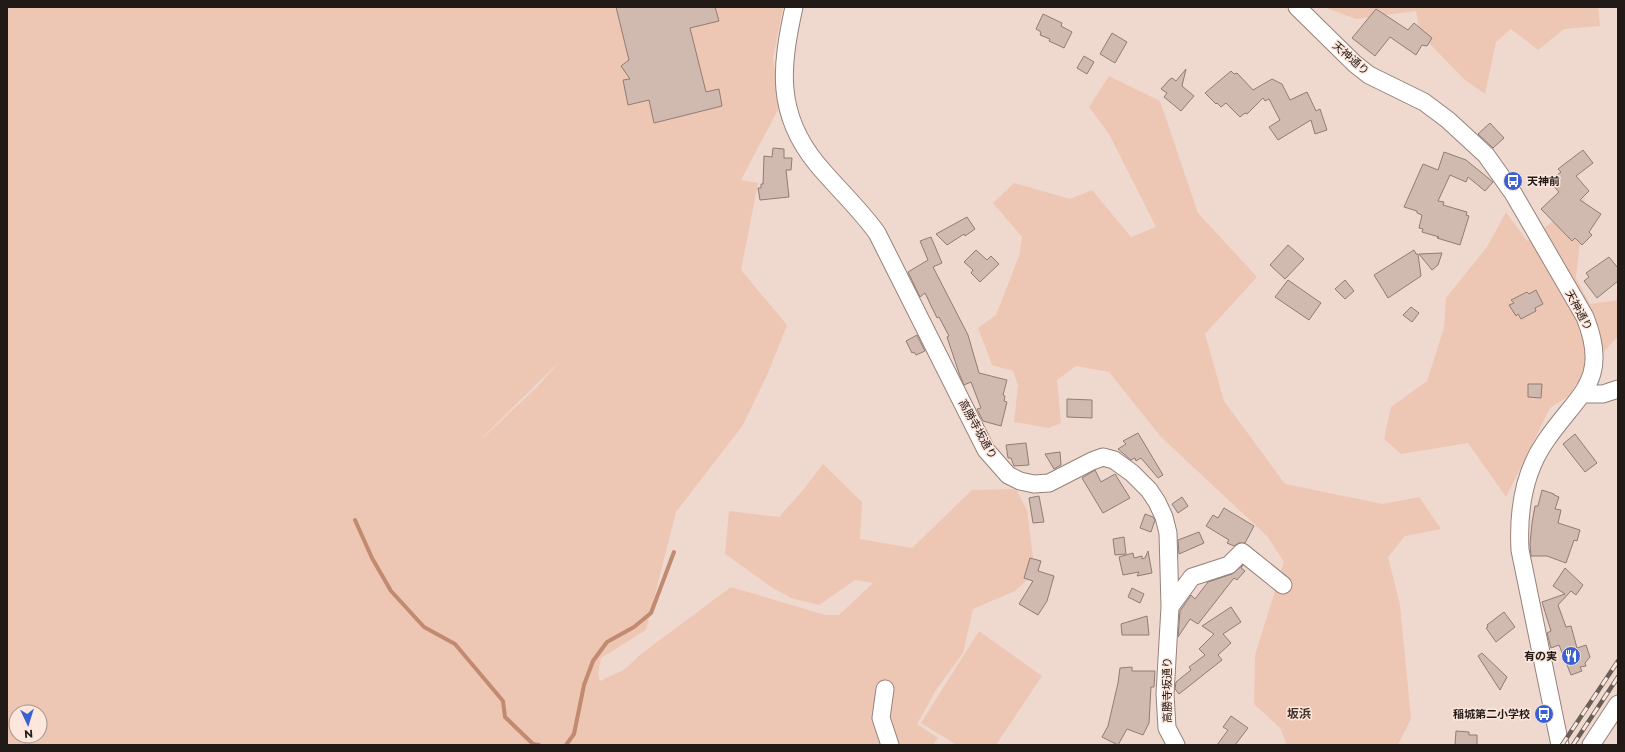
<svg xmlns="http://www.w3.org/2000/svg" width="1625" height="752" font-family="Montserrat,'Noto Sans JP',sans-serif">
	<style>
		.green { fill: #eec6b4; fill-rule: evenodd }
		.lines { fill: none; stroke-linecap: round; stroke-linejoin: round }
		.stream { stroke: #c18a71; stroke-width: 4 }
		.building { fill: #d0bab0; stroke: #907c73 }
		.minor-casing { stroke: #978279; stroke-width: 19 }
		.minor { stroke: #fff; stroke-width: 17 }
		.rail-casing { stroke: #6b5e58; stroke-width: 4.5 }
		.rail { stroke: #fde6dc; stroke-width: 3; stroke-dasharray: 9; stroke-linecap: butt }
		.labels { text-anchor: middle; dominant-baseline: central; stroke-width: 3; stroke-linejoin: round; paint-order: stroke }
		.street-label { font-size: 11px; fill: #221a17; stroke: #fde6dc }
		.poi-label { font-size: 11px; font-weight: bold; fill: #221a17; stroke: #fde6dc; text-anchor: end }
		.neighbourhood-label { font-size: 12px; font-weight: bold; fill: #43322a; stroke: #fde6dc }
	</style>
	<rect width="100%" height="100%" fill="#efd9cf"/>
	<path class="green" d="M7 7H783L773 58 780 106 741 180 758 183 741 270 787 325 768 373 743 425 676 512 646 630 601 658 598 674 600 681 625 669 641 654 731 587 825 615H839L873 583 855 580 819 605 791 598 773 588 725 554 729 511 779 517 803 490 823 464 862 502 860 539 912 548 972 490 1016 489 1027 510 1035 573 1015 591 973 609 963 653 936 690 917 724 938 738 933 745H7ZM559 362 538 386 483 438V437ZM16 712H40V736H16Z
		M1324 7H1598L1600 26 1564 29 1538 50 1511 29 1496 42 1485 94 1465 80 1420 34 1416 11 1356 19Z
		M1109 76 1160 101 1198 213 1257 277 1205 334 1224 401 1285 484 1383 504 1419 497 1441 529 1405 536 1388 557 1400 605 1411 719 1398 745H1287L1280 728 1254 704 1255 655 1284 562 1267 536 1161 437 1109 372 1076 366 1057 380 1061 423 1049 428 1014 422 1018 385 1013 371 992 365 978 328 996 315 1019 256 1022 237 993 203 1014 183 1070 199 1092 190 1131 237 1156 227 1109 134 1089 107Z
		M1585 197 1576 278 1590 304 1618 300V336L1576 384 1569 396 1550 408 1506 497 1468 443 1401 454 1384 439 1391 407 1427 381 1444 328 1446 298 1487 247 1506 212 1527 241Z
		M979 631 1042 676 996 745H957L921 723Z"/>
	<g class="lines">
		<path class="stream" d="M355 520 372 558 391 591 424 627 455 644 503 701 505 717 533 744 539 745
			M566 745 574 734 584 685 593 661 607 642 634 627 651 613 674 552"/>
	</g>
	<path class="building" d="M616 7H715L719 21 690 28 706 92 719 89 722 106 654 123 649 100 628 105 623 80 630 79 621 66 629 60Z
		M1376 9 1408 30 1414 23 1432 38 1427 46 1422 45 1416 55 1390 37 1375 56 1352 38Z
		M1043 14 1062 23 1061 26 1072 32 1064 48 1049 41 1050 39 1040 35 1041 32 1036 29Z
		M1112 33 1127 42 1115 63 1100 54Z
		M1084 56 1094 62 1087 74 1077 68Z
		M1186 69 1182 86 1194 96 1181 111 1164 97 1167 93 1161 89 1170 79 1172 78 1176 81Z
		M1231 71 1234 74 1237 73 1253 90 1272 79 1282 84 1290 100 1307 92 1316 111 1320 109 1327 130 1315 134 1311 120 1278 140 1269 127 1280 120 1269 99 1265 101 1263 98 1247 114 1245 113 1240 117 1226 103 1221 107 1217 103 1216 104 1205 93Z
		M1490 123 1504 138 1493 148 1478 134Z
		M773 148 784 149V158H792L791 170H786L789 197 760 200 758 188H761V184H763L764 156 772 157Z
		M1583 150 1593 163 1576 176 1589 191 1580 200 1601 214 1589 232 1592 235 1582 245 1575 238 1572 241 1541 209 1559 192 1549 181 1561 172 1558 169Z
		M1444 152 1466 160 1493 182 1485 191 1468 177 1466 182 1450 175 1438 201 1444 202 1443 205 1467 212 1466 215 1469 216 1460 245 1437 238 1439 237 1422 232 1423 229 1419 228 1422 215 1417 213V211L1404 207 1423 164 1438 170Z
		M967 217 975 229 965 236 964 234 947 245 936 234Z
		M931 237 942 263 933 267 968 335 979 373 1007 380 1003 395 1005 396 1004 401 1007 402 1001 426 983 421 977 409 981 408 971 382 964 385 959 373 947 337 949 336 939 317 937 318 925 293 920 297 908 272 928 260 920 241Z
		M1288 245 1304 259 1285 279 1270 265Z
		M976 250 987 260 991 256 999 264 980 282 971 273 973 270 964 262Z
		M1414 250 1416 254H1418L1421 276 1388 298 1374 275Z
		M1442 253 1438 265 1432 270 1419 254Z
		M1609 257 1618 268V281L1597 298 1584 281 1589 277 1586 273Z
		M1288 280 1321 303 1309 320 1275 297Z
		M1345 280 1354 291 1345 299 1335 289Z
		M1536 290 1543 304 1535 308 1536 311 1521 319 1518 314 1516 316 1509 305 1514 303 1511 300 1527 292 1529 294Z
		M1411 307 1419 313 1412 322 1403 315Z
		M917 335 925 351 916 355 914 352 912 353 906 341Z
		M1528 384H1542L1541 398 1528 397Z
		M1067 399 1092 400V418L1067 417Z
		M1138 433 1163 475 1158 478 1141 458 1136 461 1135 458 1131 460 1118 449 1126 444 1123 441Z
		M1575 434 1597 463 1585 472 1563 444Z
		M1026 443 1029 465 1014 466 1011 458H1008L1006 445Z
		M1060 452 1061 465 1054 469 1045 454Z
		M1095 470 1101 482 1115 474 1130 498 1103 513 1082 478Z
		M1542 490 1554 494V495L1559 497 1555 509 1561 510 1558 523 1580 530 1577 541 1574 540 1566 563 1547 556H1531L1530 544 1532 523 1535 506H1538Z
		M1039 496 1044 522 1033 523 1029 498Z
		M1182 497 1188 506 1178 513 1172 504Z
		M1224 508 1254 526 1245 543H1239L1234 546 1227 543 1229 540 1206 526 1213 515 1218 518Z
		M1145 514 1153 517 1155 520 1151 532 1140 528Z
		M1199 532 1204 543 1179 554 1178 540Z
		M1124 537 1126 554 1115 555 1113 539Z
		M1148 551 1152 573 1137 576 1139 572 1123 575 1119 557 1133 553 1134 558 1142 556V559L1145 558Z
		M1030 558 1041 561 1038 571 1054 576 1047 601 1038 615 1019 604 1033 581 1024 578Z
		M1243 565 1241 568 1245 571 1237 580 1234 578 1198 624 1190 619 1178 637 1180 611 1191 595 1195 599 1208 582 1232 574Z
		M1565 568 1583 585 1576 595 1571 591 1558 605 1566 627 1571 626 1577 648 1586 645 1590 657 1585 663 1586 666 1580 667 1582 671 1571 675 1559 645 1551 648 1547 633 1551 631 1542 602 1565 594 1553 586Z
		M1132 588 1144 594 1140 603 1128 597Z
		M1231 607 1241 622 1223 634 1231 643 1218 655 1222 660 1179 694 1175 689 1176 682 1191 670 1189 667 1205 655 1199 649 1214 634 1202 626Z
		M1504 612 1515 627 1496 642 1486 628 1488 627 1487 625Z
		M1147 616 1149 635H1122L1121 624Z
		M1482 653 1507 677 1500 690 1478 656Z
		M1132 667V671H1155L1154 687H1151L1149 723 1143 735 1127 729 1118 745 1102 737 1108 726 1118 683 1120 668Z
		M1231 716 1248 728 1235 745H1217L1228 730 1223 727Z
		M1456 731 1469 732V735H1477V745H1455Z"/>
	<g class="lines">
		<defs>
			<path id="minor" d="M794 7C781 66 775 113 817 164 836 187 859 208 877 233L986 450 1008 475 1020 481 1034 484 1049 483 1092 461 1103 457 1114 460 1132 473 1149 490 1157 502 1164 517 1168 533 1170 607 1165 694 1167 728 1176 745
				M1297 7 1355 64 1369 75 1424 102 1448 120 1486 155 1513 193 1585 317C1611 382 1577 394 1545 442 1523 474 1518 513 1520 550L1560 745
				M1583 394H1603L1618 389
				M1170 607 1192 577 1229 565 1242 552 1283 585
				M885 689 881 718 890 745
				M1591 745 1618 704"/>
		</defs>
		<use href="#minor" class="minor-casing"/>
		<use href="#minor" class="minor"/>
		<defs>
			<path id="rail" d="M1562 745 1618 661
				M1573 745 1618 677"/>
		</defs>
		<use href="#rail" class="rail-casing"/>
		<use href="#rail" class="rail"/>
	</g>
	<defs>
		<symbol id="bus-disc" viewBox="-11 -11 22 22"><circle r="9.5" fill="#3b60d1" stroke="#fde6dc"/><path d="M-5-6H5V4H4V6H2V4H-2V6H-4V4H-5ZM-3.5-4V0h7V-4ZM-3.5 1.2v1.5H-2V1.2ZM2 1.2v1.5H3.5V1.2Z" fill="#fff"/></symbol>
		<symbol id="restaurant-disc" viewBox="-11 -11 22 22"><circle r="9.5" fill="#3b60d1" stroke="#fde6dc"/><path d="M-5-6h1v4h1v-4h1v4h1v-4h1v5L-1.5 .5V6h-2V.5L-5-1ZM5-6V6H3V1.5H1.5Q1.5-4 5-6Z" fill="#fff"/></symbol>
	</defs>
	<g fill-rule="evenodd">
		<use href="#bus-disc" x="1502" y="170" width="22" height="22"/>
		<use href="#restaurant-disc" x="1560" y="645" width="22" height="22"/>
		<use href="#bus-disc" x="1533" y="703" width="22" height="22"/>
	</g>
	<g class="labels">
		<g class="street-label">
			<text transform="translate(1351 58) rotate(41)">天神通り</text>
			<text transform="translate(1579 310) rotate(62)">天神通り</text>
			<text transform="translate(978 429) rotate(61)">高勝寺坂通り</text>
			<text transform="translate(1167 690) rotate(-90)">高勝寺坂通り</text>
		</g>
		<g class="poi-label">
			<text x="1527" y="181" text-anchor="start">天神前</text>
			<text x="1557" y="656">有の実</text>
			<text x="1530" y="714">稲城第二小学校</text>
		</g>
		<g class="neighbourhood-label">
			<text x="1299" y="713">坂浜</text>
		</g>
	</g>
	<rect width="1625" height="752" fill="none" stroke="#221a17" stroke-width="16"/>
	<g transform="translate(28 724) rotate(176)"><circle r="19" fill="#fde6dc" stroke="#a5948d"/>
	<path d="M0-3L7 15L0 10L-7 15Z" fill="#3b60d1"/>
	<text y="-6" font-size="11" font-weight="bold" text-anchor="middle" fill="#221a17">N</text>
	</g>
</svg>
